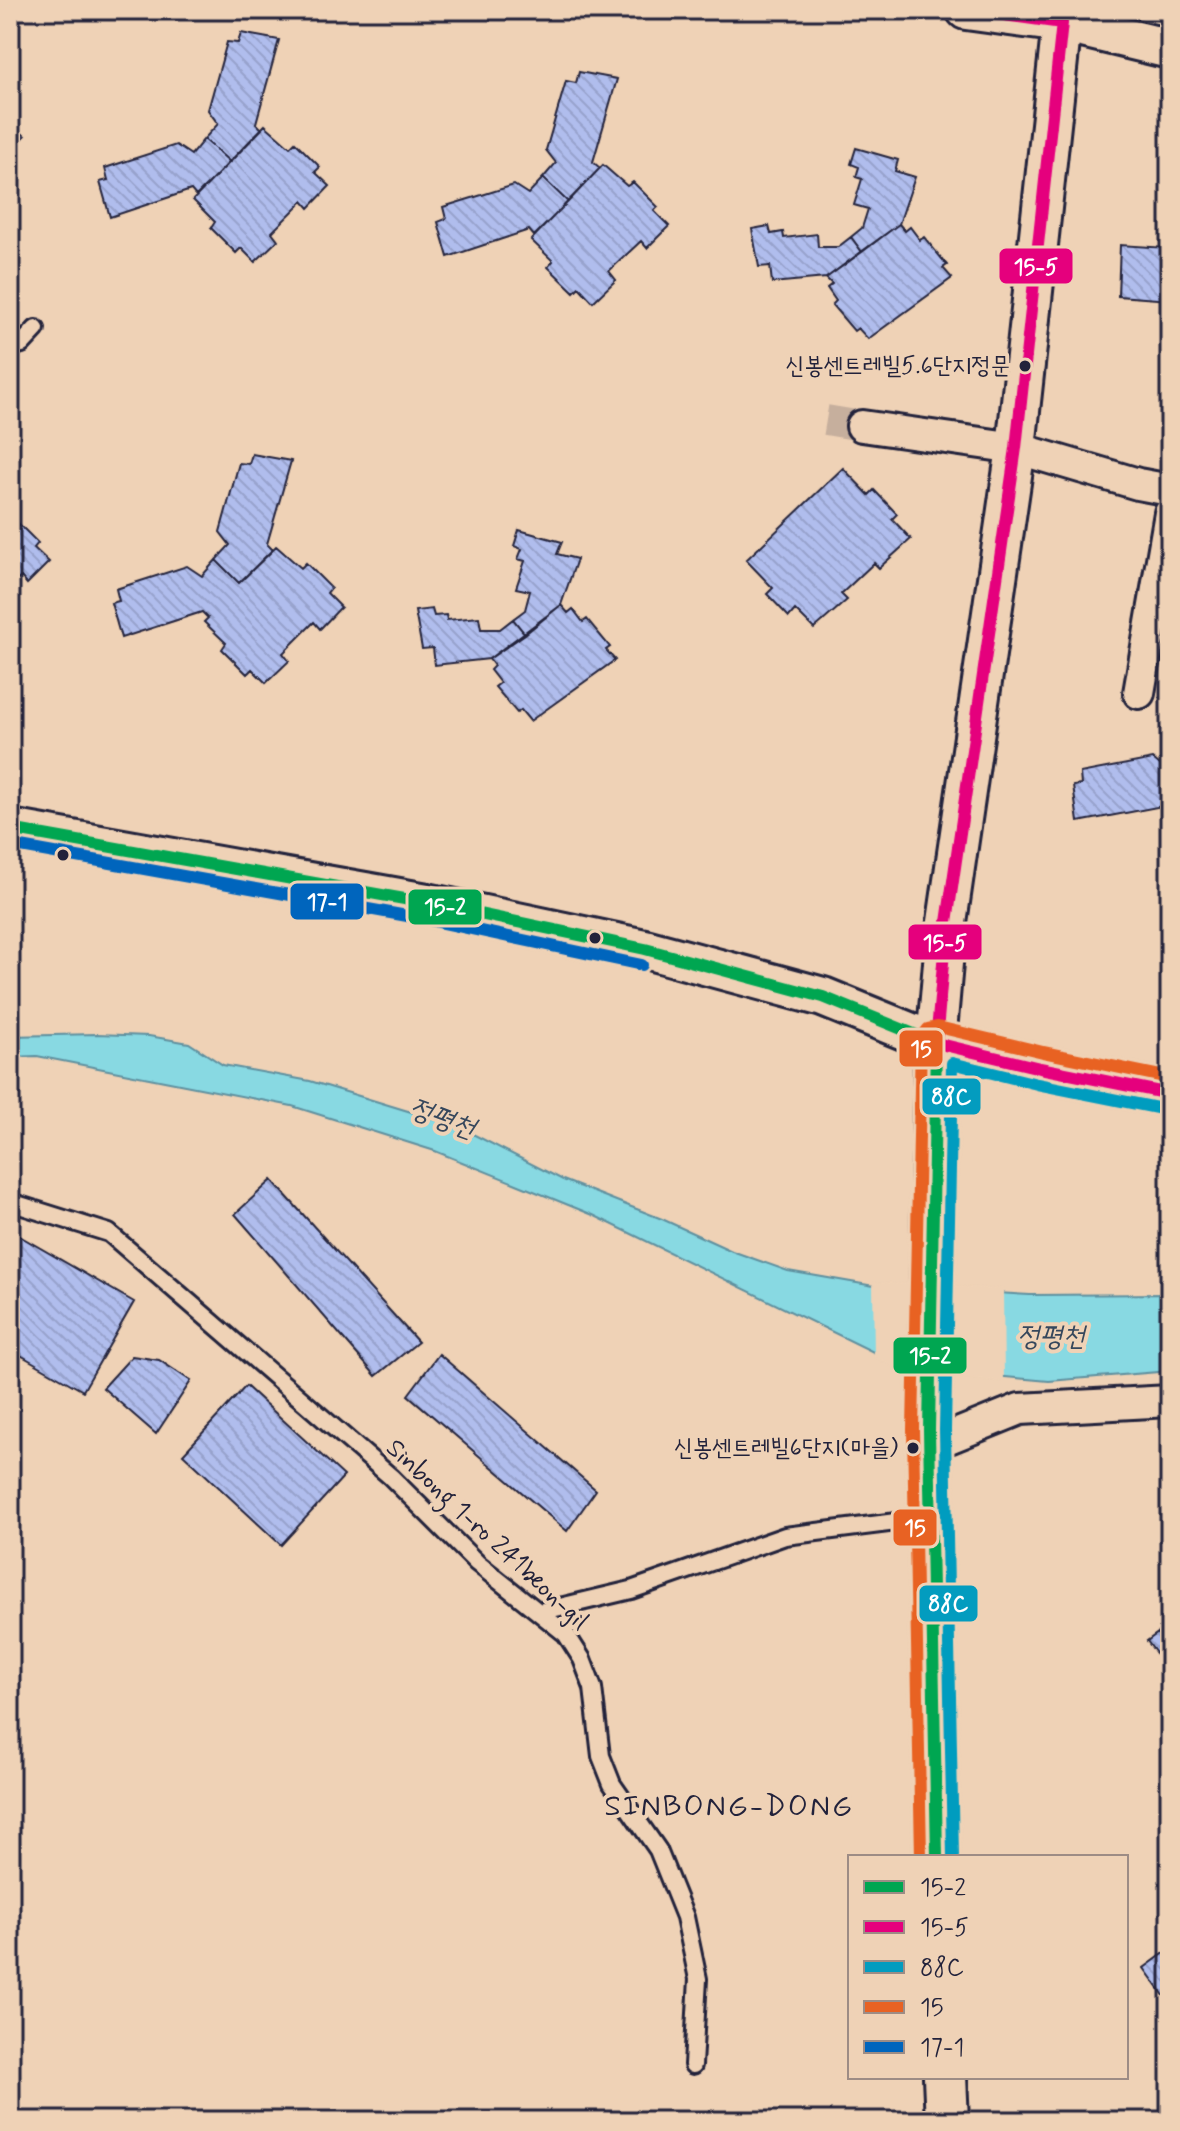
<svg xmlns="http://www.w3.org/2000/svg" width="1180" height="2131" font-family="Mynerve,'Poor Story',sans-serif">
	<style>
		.water { fill: #88d9e2; stroke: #5f909f; stroke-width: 2 }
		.pier { fill: #efd2b6 }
		.building { fill: url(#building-back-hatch); stroke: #22223b; stroke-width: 2 }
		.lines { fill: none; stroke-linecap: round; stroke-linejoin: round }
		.minor-tunnel { stroke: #c6af9d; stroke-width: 30; stroke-dasharray: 30 15; stroke-linecap: butt }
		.service-casing { stroke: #22223b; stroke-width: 22 }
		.minor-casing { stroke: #22223b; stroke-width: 36 }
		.tertiary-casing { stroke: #22223b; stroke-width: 44 }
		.secondary-casing { stroke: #22223b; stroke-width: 48 }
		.service { stroke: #efd2b6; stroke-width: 16 }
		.minor { stroke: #efd2b6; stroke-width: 30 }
		.tertiary { stroke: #efd2b6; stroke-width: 38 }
		.secondary { stroke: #efd2b6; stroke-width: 42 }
		.bus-1-casing { stroke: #efd2b6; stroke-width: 18 }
		.bus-2-casing { stroke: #efd2b6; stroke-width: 18 }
		.bus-3-casing { stroke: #efd2b6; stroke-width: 18 }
		.bus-4-casing { stroke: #efd2b6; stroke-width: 18 }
		.bus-5-casing { stroke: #efd2b6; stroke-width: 18 }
		.bus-1 { stroke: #00a651; stroke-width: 12 }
		.bus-2 { stroke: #e5007d; stroke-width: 12 }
		.bus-3 { stroke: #039cbf; stroke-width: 12 }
		.bus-4 { stroke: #e86223; stroke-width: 12 }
		.bus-5 { stroke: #0065bd; stroke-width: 12 }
		.bus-dot { fill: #22223b; stroke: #efd2b6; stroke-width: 3 }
		.labels { text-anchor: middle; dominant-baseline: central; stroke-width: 8; stroke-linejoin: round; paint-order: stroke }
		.bus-label { font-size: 24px; fill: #22223b; stroke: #efd2b6; text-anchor: end }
		.street-label { font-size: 26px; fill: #22223b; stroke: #efd2b6 }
		.water-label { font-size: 28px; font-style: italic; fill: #36475c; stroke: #efd2b6 }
		.quarter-label { font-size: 30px; letter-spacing: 2px; fill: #22223b; stroke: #efd2b6 }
		.line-badge { stroke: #efd2b6; stroke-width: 3 }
		.badge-label { font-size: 22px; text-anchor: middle; font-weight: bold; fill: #fff }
	</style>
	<defs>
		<pattern id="building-back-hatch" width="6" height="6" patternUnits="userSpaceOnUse" patternTransform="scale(2)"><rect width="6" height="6" fill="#b0bded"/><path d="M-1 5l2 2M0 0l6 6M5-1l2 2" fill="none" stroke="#97a2cc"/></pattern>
	</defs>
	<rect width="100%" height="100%" fill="#efd2b6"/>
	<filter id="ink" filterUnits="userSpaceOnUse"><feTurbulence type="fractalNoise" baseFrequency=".0125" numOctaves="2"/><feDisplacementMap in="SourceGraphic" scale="16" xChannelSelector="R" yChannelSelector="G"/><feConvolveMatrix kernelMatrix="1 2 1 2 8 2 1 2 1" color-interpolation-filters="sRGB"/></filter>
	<g filter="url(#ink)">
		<path class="water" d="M97 1034 149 1036 189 1043 223 1065 310 1081 457 1126 563 1180 662 1219 732 1251 788 1271 874 1286 1030 1295 1170 1294V1371L1049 1381 906 1368 593 1215 435 1151 292 1106 37 1056 10 1057V1036Z"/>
		<path class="pier" d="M873 1282 1003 1289 1004 1382 905 1372 874 1357Z"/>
		<path class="building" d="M241 33 279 40 256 123 262 129 230 162 204 139 218 124 208 110 227 42 238 43Z
			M579 72 617 79 593 162 600 168 568 202 543 178 556 163 546 150 566 81 576 83Z
			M10 122 25 136 10 152Z
			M265 125 290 147 295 142 320 167 315 172 330 186 309 208 303 201 272 232 278 240 255 262 241 248 236 253 211 228 215 222 193 200Z
			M204 139 230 162 196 196 191 190 110 217 100 182 108 180 105 168 176 145 191 155Z
			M856 148 898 160 895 171 915 177 899 224 862 252 851 237 862 228 868 209 854 205 862 179 856 177 859 167 851 164Z
			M603 165 627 186 633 182 658 207 654 211 669 226 647 248 641 241 609 271 616 280 593 302 579 287 574 292 548 267 553 261 531 240Z
			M543 178 568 202 534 236 529 230 448 257 438 222 446 219 443 207 514 185 528 194Z
			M899 224 905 231 910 227 920 240 924 237 947 265 943 268 952 278 868 339 858 328 854 331 832 305 836 301 827 288 832 284 826 278Z
			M769 226 771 234 783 232 784 238 817 234 818 247H838L851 237 862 252 826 278 772 283 770 266 759 267 752 229Z
			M1167 236H1170V300L1118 296 1120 245 1167 248Z
			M252 454 291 461 267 544 273 550 239 583 216 560 230 545 220 532 239 463 249 464Z
			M843 468 869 495 874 490 897 514 892 519 911 539 879 568 874 563 841 594 847 600 814 629 795 610 789 617 767 594 773 588 746 560Z
			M13 518 38 543 34 548 49 562 27 584 21 577 10 587V521Z
			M519 530 562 542 557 554 577 559 561 605 525 634 513 619 525 610 530 591 516 588 525 561 518 559 522 549 514 546Z
			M276 546 301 568 306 563 331 588 327 593 341 607 320 629 314 622 283 653 289 661 266 683 252 669 247 674 222 649 226 643 204 622 208 618 202 612 121 638 111 603 119 601 116 589 187 566 202 576 216 560 239 583Z
			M561 605 568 613 573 609 583 622 587 619 610 647 606 650 615 660 530 721 521 710 517 713 495 687 500 683 490 670 494 666 489 659Z
			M432 609 434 616 446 615 447 620 479 617 481 629H500L513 619 525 634 489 659 435 665 433 648 422 649 415 611Z
			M1153 759 1166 770 1170 767V826L1163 816 1166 813 1162 806 1078 822 1073 786 1081 785 1080 773Z
			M272 1180 418 1342 376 1376 235 1214Z
			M16 1234 134 1302 83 1391 10 1349V1244Z
			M439 1354 596 1490 567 1531 408 1395Z
			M132 1356 159 1360 191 1381 156 1434 103 1388Z
			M246 1386 344 1476 281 1545 183 1454Z
			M1170 1624V1672L1147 1641Z
			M1170 1949V2004L1144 1968Z"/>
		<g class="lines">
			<path class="minor-tunnel" d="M826 420 862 426"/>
			<defs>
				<path id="service" d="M10 347 22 344 36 329
					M10 1202 109 1233 391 1477 477 1563 566 1634 582 1659 593 1688 601 1756 612 1784 658 1850 685 1917 698 1979 693 2065
					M539 1612 631 1590 785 1536 928 1518"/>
				<path id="minor" d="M862 426 1016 448 1138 484 1170 490
					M1139 693 1170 513
					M931 1445 1020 1409 1170 1401"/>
				<path id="tertiary" d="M966 10 1062 23 1170 49
					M10 829 427 903 645 949 823 997 936 1043 1040 1068 1170 1094
					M936 1043 946 929 1016 448 1062 23"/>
				<path id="secondary" d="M936 1043 929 1430 937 1857
					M945 2077 947 2121"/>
			</defs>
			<use href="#service" class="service-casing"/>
			<use href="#minor" class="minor-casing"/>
			<use href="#tertiary" class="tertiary-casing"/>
			<use href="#secondary" class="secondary-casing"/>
			<use href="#service" class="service"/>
			<use href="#minor" class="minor"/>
			<use href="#tertiary" class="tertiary"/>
			<use href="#secondary" class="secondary"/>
			<defs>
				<path id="bus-1" d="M10 829 427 903 645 949 823 997 936 1043 929 1430 937 1857"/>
				<path id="bus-2" d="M966 10 1062 23 1016 448 946 929 936 1043 1040 1068 1170 1094"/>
				<path id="bus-3" d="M953 1857 945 1430 952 1063 1037 1084 1167 1110"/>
				<path id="bus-4" d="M921 1857 913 1430 921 1038 928 1029 938 1027 1043 1052 1170 1078"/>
				<path id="bus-5" d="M10 845 424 919 642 965"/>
			</defs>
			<use href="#bus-1" class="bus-1-casing"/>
			<use href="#bus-2" class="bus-2-casing"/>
			<use href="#bus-3" class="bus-3-casing"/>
			<use href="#bus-4" class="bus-4-casing"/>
			<use href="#bus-5" class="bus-5-casing"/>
			<use href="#bus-1" class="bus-1"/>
			<use href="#bus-2" class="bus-2"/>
			<use href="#bus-3" class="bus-3"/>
			<use href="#bus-4" class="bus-4"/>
			<use href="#bus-5" class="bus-5"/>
		</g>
	</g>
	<g class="bus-dot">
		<circle cx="1025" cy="366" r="7"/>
		<circle cx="63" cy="855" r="7"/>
		<circle cx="595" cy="938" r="7"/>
		<circle cx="913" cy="1448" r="7"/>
	</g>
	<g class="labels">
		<g class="bus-label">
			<text x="1010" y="366">신봉센트레빌5.6단지정문</text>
			<text x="898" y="1448">신봉센트레빌6단지(마을)</text>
		</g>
		<g class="street-label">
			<text transform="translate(487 1535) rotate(43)">Sinbong 1-ro 241beon-gil</text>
		</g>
		<g class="water-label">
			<text transform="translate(442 1119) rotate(20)">정평천</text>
			<text x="1051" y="1337">정평천</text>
		</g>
		<g class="quarter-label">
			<text x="729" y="1806">SINBONG-DONG</text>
		</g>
	</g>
	<g class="line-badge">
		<rect x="998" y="247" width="76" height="38" rx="8" fill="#e5007d"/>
		<rect x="289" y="882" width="76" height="39" rx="8" fill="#0065bd"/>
		<rect x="407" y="888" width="76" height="38" rx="8" fill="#00a651"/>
		<rect x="907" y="923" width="76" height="38" rx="8" fill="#e5007d"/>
		<rect x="898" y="1029" width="46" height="39" rx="8" fill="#e86223"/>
		<rect x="921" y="1077" width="61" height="39" rx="8" fill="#039cbf"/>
		<rect x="892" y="1336" width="76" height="39" rx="8" fill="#00a651"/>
		<rect x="892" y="1508" width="46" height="39" rx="8" fill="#e86223"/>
		<rect x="918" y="1584" width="61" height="39" rx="8" fill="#039cbf"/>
	</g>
	<g class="badge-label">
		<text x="1036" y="274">15-5</text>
		<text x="327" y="909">17-1</text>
		<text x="445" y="914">15-2</text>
		<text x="945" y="950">15-5</text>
		<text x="921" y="1056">15</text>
		<text x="951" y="1104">88C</text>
		<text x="930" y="1363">15-2</text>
		<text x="915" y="1535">15</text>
		<text x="948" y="1611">88C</text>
	</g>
	<rect width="1180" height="2131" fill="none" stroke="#efd2b6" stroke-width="40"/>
	<rect x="20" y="20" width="1140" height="2091" fill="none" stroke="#22223b" stroke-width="3" filter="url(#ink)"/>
	<rect x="848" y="1855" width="280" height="224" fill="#efd2b6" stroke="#9d8c85" stroke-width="2"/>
	<rect x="864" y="1881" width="40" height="12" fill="#00a651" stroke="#9d8c85" stroke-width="2"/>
	<text x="920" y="1895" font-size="24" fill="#22223b">15-2</text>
	<rect x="864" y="1921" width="40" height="12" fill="#e5007d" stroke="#9d8c85" stroke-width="2"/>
	<text x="920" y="1935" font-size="24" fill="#22223b">15-5</text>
	<rect x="864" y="1961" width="40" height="12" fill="#039cbf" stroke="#9d8c85" stroke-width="2"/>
	<text x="920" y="1975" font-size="24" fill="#22223b">88C</text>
	<rect x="864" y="2001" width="40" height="12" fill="#e86223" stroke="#9d8c85" stroke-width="2"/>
	<text x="920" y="2015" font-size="24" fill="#22223b">15</text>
	<rect x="864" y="2041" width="40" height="12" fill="#0065bd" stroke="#9d8c85" stroke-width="2"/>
	<text x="920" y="2055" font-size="24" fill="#22223b">17-1</text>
</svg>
